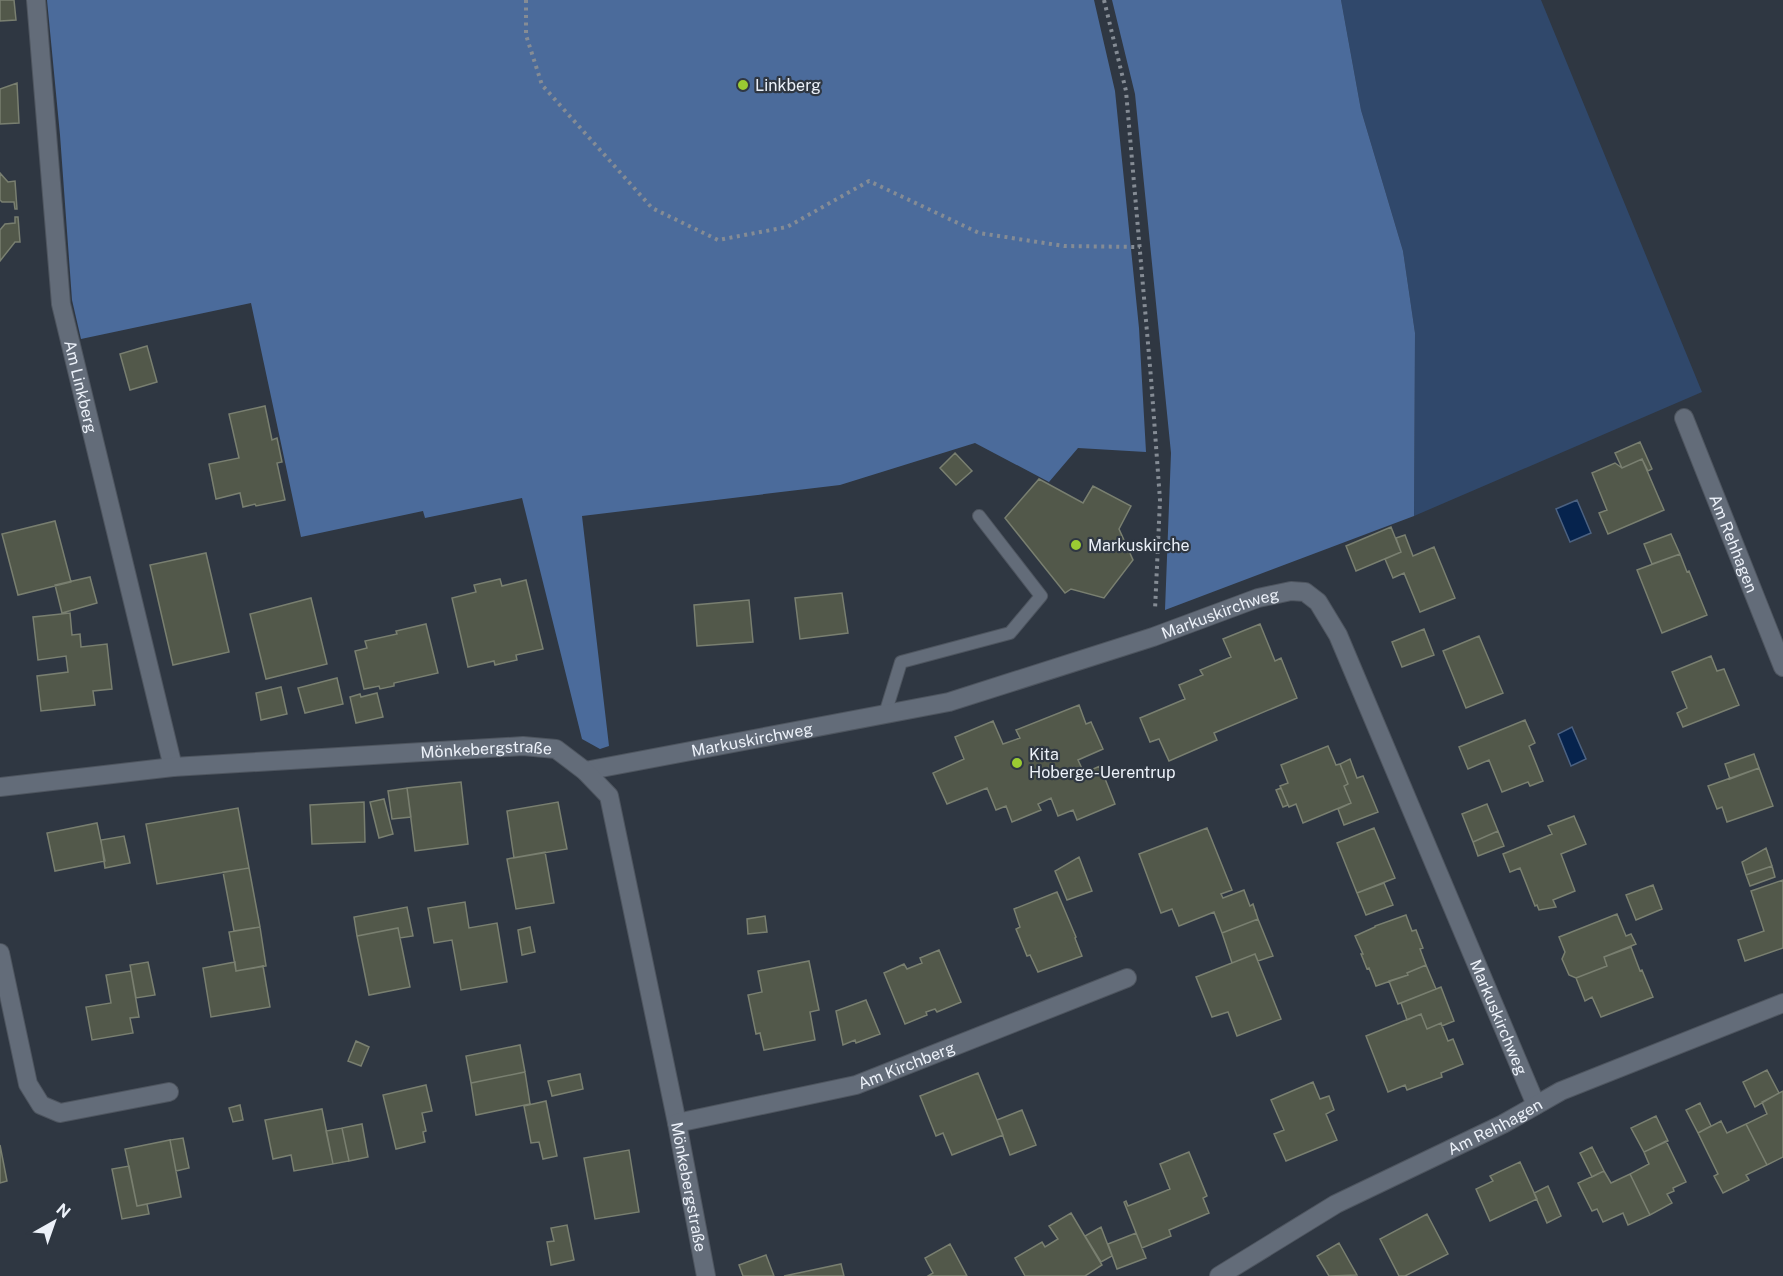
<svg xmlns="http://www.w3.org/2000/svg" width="1783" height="1276" font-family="'Public Sans',sans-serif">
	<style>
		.green { fill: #30486b }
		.forest { fill: #4b6b9b }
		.water { fill: #06234d; stroke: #4b6181; stroke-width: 1.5 }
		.building { fill: #52584a; stroke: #797f70; stroke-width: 1.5 }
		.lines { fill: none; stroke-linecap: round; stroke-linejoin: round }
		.lane-casing { stroke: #4e555f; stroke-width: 14 }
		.street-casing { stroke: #4e555f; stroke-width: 20 }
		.path { stroke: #858c95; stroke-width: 4; stroke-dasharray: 3 4.5; stroke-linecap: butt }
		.lane { stroke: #636c79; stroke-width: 12 }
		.street { stroke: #636c79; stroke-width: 18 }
		.poi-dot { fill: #9bcb32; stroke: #2f3742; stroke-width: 2 }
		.labels { text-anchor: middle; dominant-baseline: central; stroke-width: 4.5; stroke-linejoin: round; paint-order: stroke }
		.poi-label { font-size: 16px; fill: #ecf1f9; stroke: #2f3742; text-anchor: start }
		.street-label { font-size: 16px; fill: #ecf1f9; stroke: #2f3742 }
	</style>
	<rect width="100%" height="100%" fill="#2f3742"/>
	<path class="green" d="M1341 0H1541L1702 392 1414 516 1415 333 1403 251 1361 110Z"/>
	<path class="forest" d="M47 0H1094L1115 91 1139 328 1146 452 1078 448 1049 482 975 443 840 485 582 516 609 746 600 749 582 739 522 498 425 518 423 511 301 537 251 303 81 339 72 300 60 135Z
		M1112 0H1341L1361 110 1403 251 1415 333 1414 516 1165 610 1171 453 1135 94Z"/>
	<path class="water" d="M1577 500 1591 533 1570 542 1556 509Z
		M1572 727 1586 759 1571 766 1558 734Z"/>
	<path class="building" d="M0 0H14L16 20 0 21Z
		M17 83 19 123 0 124V89Z
		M0 173 8 182 15 181 17 209H15L14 202H2L0 200Z
		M15 217H18L20 242H15L0 261V230L5 224 15 223Z
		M147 346 157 382 130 390 120 354Z
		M265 406 272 440 277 438 282 462 277 463 285 500 256 506 255 504 243 507 240 493 216 499 209 464 239 458 229 414Z
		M1640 442 1652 469 1648 471 1642 459 1622 468 1615 453Z
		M955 453 972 471 956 485 940 468Z
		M1642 459 1664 510 1608 534 1599 513 1607 510 1592 473 1615 463 1622 468Z
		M1039 479 1083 503 1093 486 1131 506 1119 529 1133 560 1104 598 1071 589 1065 593 1005 518Z
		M55 521 71 582 18 595 2 534Z
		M1391 527 1401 552 1356 571 1346 546Z
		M1671 534 1680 554 1652 564 1644 544Z
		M1405 535 1413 556 1434 547 1455 598 1420 612 1404 573 1393 578 1385 559 1401 552 1396 538Z
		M206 553 229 652 173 665 150 565Z
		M1680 554 1687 572 1689 571 1707 615 1662 633 1637 570Z
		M90 577 97 603 62 613 55 585Z
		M500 579 502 586 526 580 543 649 516 655 517 660 495 665 494 661 468 667 452 598 476 592 474 585Z
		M842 593 848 633 800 639 795 598Z
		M311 598 327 664 266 679 250 614Z
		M749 600 753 642 697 646 694 605Z
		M70 613 72 635 80 634 81 647 107 644 112 689 93 691 95 705 41 711 37 676 68 672 66 656 38 660 33 617Z
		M426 624 438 673 394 683V686L380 689 379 686 364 689 355 651 367 648 365 641 397 634 396 631Z
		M1260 624 1275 661 1281 658 1297 698 1214 733 1217 740 1169 761 1159 739 1150 742 1140 718 1185 699 1179 685 1203 675 1200 670 1231 657 1223 639Z
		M1424 629 1434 655 1402 667 1392 642Z
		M1479 636 1503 693 1466 708 1443 651Z
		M1711 656 1717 671 1724 669 1739 705 1683 727 1677 713 1687 708 1672 672Z
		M337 678 343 704 305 713 298 688Z
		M281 687 287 714 261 720 256 693Z
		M377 693 383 717 356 723 350 697 360 694 361 697Z
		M1079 705 1086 724 1091 722 1103 749 1078 760 1084 773 1100 766 1115 804 1077 820 1073 810 1058 816 1051 798 1038 804 1041 810 1012 822 1006 806 996 810 987 788 947 804 933 773 964 759 955 737 993 721 1003 744 1020 738 1016 730Z
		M1525 720 1535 743 1529 746 1543 781 1530 786 1528 782 1502 792 1489 760 1468 769 1459 747Z
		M1328 746 1336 765 1340 764 1348 784 1344 786 1351 803 1303 823 1296 804 1289 807 1280 786 1288 783 1281 765Z
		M1754 754 1759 768 1730 779 1725 764Z
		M1350 759 1357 778 1363 776 1378 812 1344 825 1338 809 1351 803 1344 786 1348 784 1340 764Z
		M1759 768 1773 806 1727 822 1722 807 1717 809 1708 786Z
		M461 782 468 844 415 851 407 788Z
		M407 788 411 817 392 819 388 791Z
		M1281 788 1288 805 1283 807 1276 790Z
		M384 799 393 834 379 838 370 802Z
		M364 802 365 842 312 844 310 805Z
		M558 802 567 849 514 858 507 811Z
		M1487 804 1498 831 1473 842 1462 814Z
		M238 808 249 868 157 884 146 824Z
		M1574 816 1586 844 1561 854 1575 891 1553 900 1556 907 1539 910 1537 905 1535 906 1520 868 1510 872 1503 854 1552 834 1548 826Z
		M97 823 105 861 55 871 47 833Z
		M1207 828 1232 890 1221 894 1223 898 1244 890 1250 906 1253 904 1258 919 1222 933 1214 912 1179 926 1172 909 1161 913 1139 854Z
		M1374 828 1395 878 1357 893 1337 843Z
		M1498 831 1504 846 1478 856 1473 842Z
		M124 836 130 863 105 868 101 840Z
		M1766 848 1772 866 1746 875 1742 862Z
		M545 852 554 903 516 909 507 859Z
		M1079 857 1092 891 1067 900 1055 871Z
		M1772 866 1775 877 1750 886 1746 875Z
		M249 868 260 927 234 931 223 872Z
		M1783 880V948L1745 961 1738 940 1764 931 1751 891Z
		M1384 883 1393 905 1366 915 1357 893Z
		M1653 885 1662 909 1636 920 1626 895Z
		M1057 892 1076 937 1075 938 1082 956 1038 972 1030 955 1027 956 1016 929 1020 927 1014 909Z
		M465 902 469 928 497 923 507 982 461 990 452 940 434 943 428 908Z
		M407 907 413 936 400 938 398 928 357 936 354 917Z
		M1617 914 1626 936 1631 934 1636 944 1604 957 1607 966 1576 978 1569 975 1562 959 1565 952 1559 937Z
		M1406 915 1412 931 1416 930 1423 948 1420 949 1426 965 1407 973 1408 975 1376 986 1369 968 1367 969 1361 954H1363L1355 936 1375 927V926Z
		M765 916 767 932 748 934 747 919Z
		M1258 919 1273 956 1258 961 1255 954 1232 963 1222 933Z
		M260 927 266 966 236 971 229 932Z
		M530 927 535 952 522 955 518 930Z
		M398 928 410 987 369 995 357 936Z
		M1631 947 1640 971 1642 970 1653 997 1601 1017 1592 997 1585 1001 1576 978 1607 966 1604 957Z
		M939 950 961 1002 937 1012 935 1009 926 1012 927 1015 905 1024 884 973 904 964 907 969 922 963 920 958Z
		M1255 954 1281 1019 1237 1036 1228 1012 1212 1017 1196 977Z
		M809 961 819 1010 810 1012 815 1040 764 1050 760 1033 756 1034 748 995 762 992 758 971Z
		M148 962 155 995 136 998 130 965Z
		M235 962 236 971 263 966 270 1007 211 1017 203 968Z
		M1426 965 1436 989 1398 1004 1389 981 1408 975 1407 973Z
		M131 971 139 1017 130 1018 133 1033 92 1040 86 1007 111 1003 106 975Z
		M1441 987 1454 1021 1442 1026 1441 1023 1427 1029 1421 1014 1407 1020 1401 1003Z
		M866 1000 880 1034 856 1043 855 1040 843 1045 836 1011Z
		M1421 1014 1427 1029 1441 1023 1448 1041 1453 1039 1463 1064 1441 1073 1442 1077 1407 1090 1405 1085 1388 1092 1366 1036Z
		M356 1041 369 1047 361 1066 348 1061Z
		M520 1045 525 1072 471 1083 466 1056Z
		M1767 1070 1779 1093 1755 1107 1743 1082Z
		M525 1072 530 1104 476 1115 471 1083Z
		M978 1073 1003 1135 952 1155 943 1133 936 1136 920 1096Z
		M580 1074 583 1089 552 1096 548 1081Z
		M1313 1082 1320 1099 1329 1096 1334 1110 1326 1114 1337 1140 1286 1161 1274 1134 1284 1130 1271 1100Z
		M426 1085 432 1111 422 1113 426 1131 423 1132 425 1142 396 1149 383 1095Z
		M1783 1091V1157L1767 1165 1746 1124 1767 1114 1762 1102Z
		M546 1101 557 1156 543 1159 539 1142 531 1143 524 1106Z
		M1700 1103 1711 1126 1698 1133 1686 1110Z
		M240 1105 243 1120 233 1122 229 1108Z
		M322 1109 333 1164 294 1171 291 1155 273 1159 265 1120Z
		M1022 1110 1036 1145 1010 1155 997 1120Z
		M1656 1116 1668 1141 1644 1152 1631 1128Z
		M1721 1121 1727 1133 1746 1124 1767 1165 1746 1175 1749 1180 1723 1193 1714 1176 1718 1174 1698 1133Z
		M362 1124 368 1157 349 1161 342 1128Z
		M342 1128 349 1161 333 1164 326 1131Z
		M183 1138 189 1168 176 1171 170 1140Z
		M170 1140 181 1197 137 1206 125 1149Z
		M1666 1141 1686 1182 1673 1188 1674 1191 1667 1194 1672 1203 1650 1215 1630 1174 1649 1164 1644 1152Z
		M0 1145 7 1181 0 1183Z
		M1592 1147 1604 1171 1592 1177 1580 1153Z
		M629 1150 639 1212 595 1219 584 1158Z
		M1189 1152 1207 1196 1203 1198 1209 1213 1169 1230 1171 1236 1142 1248 1124 1202 1126 1201 1128 1206 1170 1189 1160 1164Z
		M1520 1162 1537 1199 1490 1221 1476 1189 1493 1181 1490 1176Z
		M129 1166 137 1206 147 1204 149 1214 122 1219 112 1169Z
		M1604 1171 1611 1183 1630 1174 1650 1215 1628 1225 1623 1213 1603 1222 1597 1209 1592 1211 1578 1183Z
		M1548 1186 1561 1216 1547 1223 1534 1193Z
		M1071 1213 1102 1265 1085 1276H1025L1015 1258 1042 1242 1045 1247 1058 1239 1049 1226Z
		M1427 1214 1448 1254 1405 1276H1399L1380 1239Z
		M567 1225 574 1260 551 1265 547 1242 554 1241 551 1228Z
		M1101 1227 1112 1256 1101 1262 1085 1236Z
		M1136 1233 1146 1258 1117 1269 1108 1244Z
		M1339 1243 1357 1275 1329 1276 1317 1256Z
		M950 1244 967 1276H928L933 1273 925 1258Z
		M766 1255 774 1276H743L739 1265Z
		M841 1264 844 1276H784Z"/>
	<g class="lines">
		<defs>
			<path id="lane" d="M885 714 901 662 1010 633 1041 596 979 516"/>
			<g id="street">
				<path id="s1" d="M36 0 61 304 173 767"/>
				<path id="s2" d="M1684 418 1783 667"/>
				<path id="s3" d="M585 771 949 702 1153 637 1258 598 1291 591 1305 592 1318 602 1338 635 1536 1105"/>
				<path id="s4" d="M0 787 173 767 523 746 556 749 585 771 609 796 677 1123 706 1276"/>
				<path d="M0 953 28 1084 41 1105 60 1113 169 1092"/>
				<path id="s5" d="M677 1123 856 1085 1127 978"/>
				<path id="s6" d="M1219 1276 1336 1204 1503 1124 1561 1091 1783 1003"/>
			</g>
		</defs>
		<use href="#lane" class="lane-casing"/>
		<use href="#street" class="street-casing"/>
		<path class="path" d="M526 0V35L542 85 652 208 718 240 787 227 869 181 979 233 1064 246 1140 247
			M1104 0 1126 91 1151 378 1160 500 1155 610"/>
		<use href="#lane" class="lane"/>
		<use href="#street" class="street"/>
	</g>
	<g class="poi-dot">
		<circle cx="743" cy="85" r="6"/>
		<circle cx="1076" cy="545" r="6"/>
		<circle cx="1017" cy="763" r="6"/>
	</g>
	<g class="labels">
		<g class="poi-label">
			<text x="755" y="85">Linkberg</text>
			<text x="1088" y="545">Markuskirche</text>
			<text x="1029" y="754">Kita<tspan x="1029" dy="18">Hoberge-Uerentrup</tspan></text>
		</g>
		<g class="street-label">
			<text stroke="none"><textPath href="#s1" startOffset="390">Am Linkberg</textPath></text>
			<text stroke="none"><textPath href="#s2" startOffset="135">Am Rehhagen</textPath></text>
			<text stroke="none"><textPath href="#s3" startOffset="656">Markuskirchweg</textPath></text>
			<text stroke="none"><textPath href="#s3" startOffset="170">Markuskirchweg</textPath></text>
			<text stroke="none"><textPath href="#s4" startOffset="488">Mönkebergstraße</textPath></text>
			<text stroke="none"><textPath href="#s3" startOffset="1214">Markuskirchweg</textPath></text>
			<text stroke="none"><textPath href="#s5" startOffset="237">Am Kirchberg</textPath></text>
			<text stroke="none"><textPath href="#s6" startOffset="314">Am Rehhagen</textPath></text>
			<text stroke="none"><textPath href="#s4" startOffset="1028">Mönkebergstraße</textPath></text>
		</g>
	</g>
	<g transform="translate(54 1222) rotate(40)" stroke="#2f3742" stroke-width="4.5" paint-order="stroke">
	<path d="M0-4.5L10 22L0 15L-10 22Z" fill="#ecf1f9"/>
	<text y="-9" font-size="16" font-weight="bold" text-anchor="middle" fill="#ecf1f9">N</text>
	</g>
</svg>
